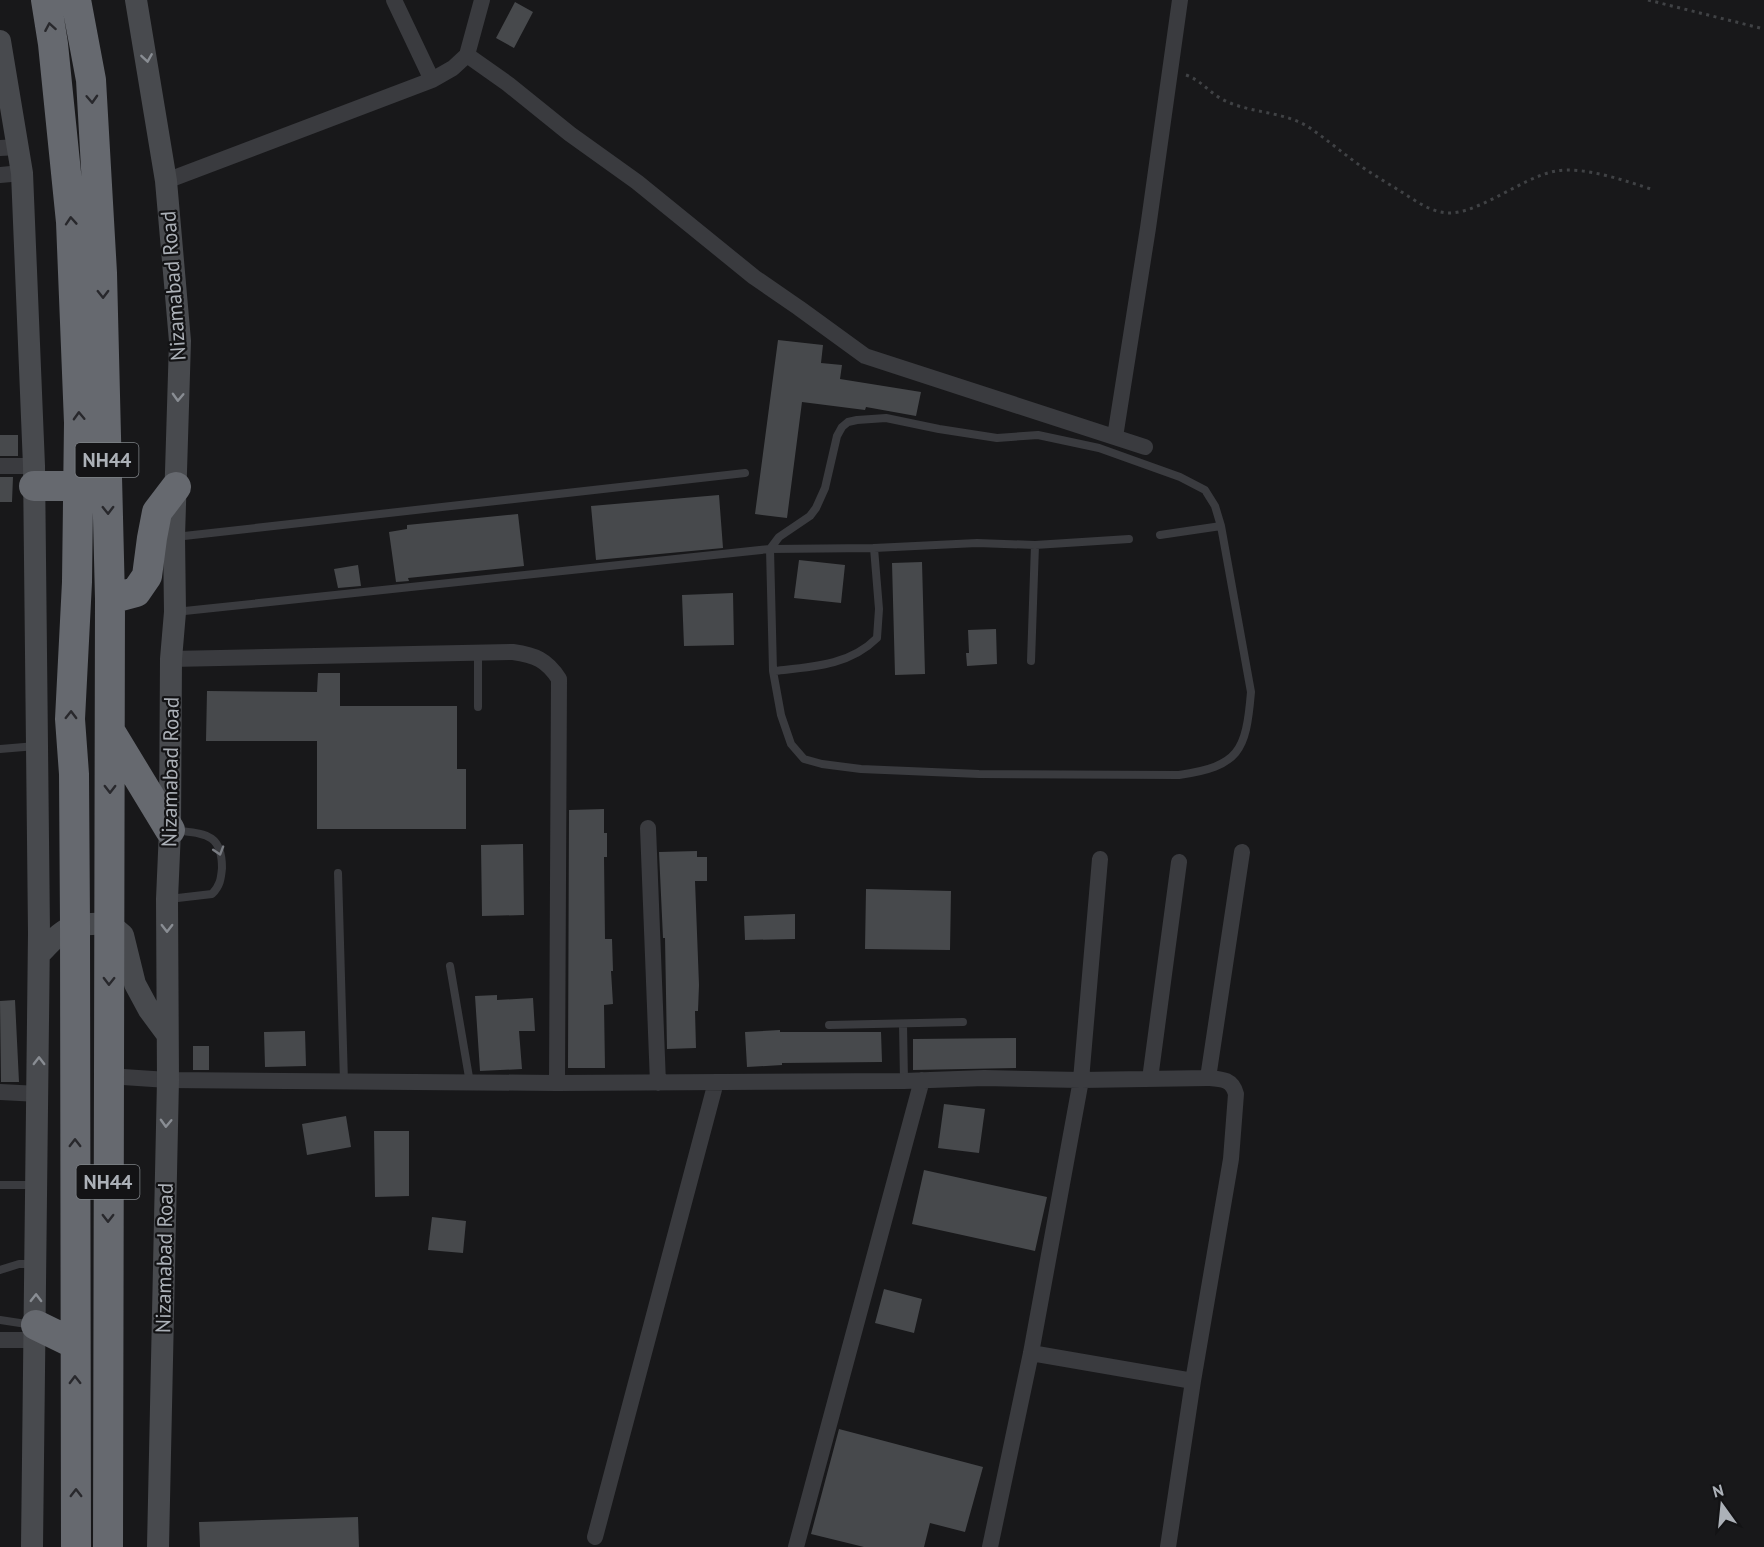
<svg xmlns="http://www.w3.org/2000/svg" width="1764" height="1547" font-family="'PT Sans',sans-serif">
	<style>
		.building { fill: #47494c }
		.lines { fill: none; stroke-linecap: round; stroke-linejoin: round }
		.path { stroke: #404245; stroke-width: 3; stroke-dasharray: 3 4.5; stroke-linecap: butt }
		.lane { stroke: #3a3b3f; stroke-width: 8 }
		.street { stroke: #3a3b3f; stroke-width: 16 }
		.secondary { stroke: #484a4e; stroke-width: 22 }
		.highway { stroke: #66696f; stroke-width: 30 }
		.oneway { stroke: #28282c }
		.oneway2 { stroke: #898d93 }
		.oneway3 { stroke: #797c82 }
		.labels { text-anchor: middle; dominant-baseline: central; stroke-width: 4.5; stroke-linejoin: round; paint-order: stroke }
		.shield { fill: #131315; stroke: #7e8287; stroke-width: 1.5 }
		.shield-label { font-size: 20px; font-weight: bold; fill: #acb1b8 }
		.street-label { font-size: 21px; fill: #acb1b8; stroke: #131315 }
	</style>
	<rect width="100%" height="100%" fill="#18181a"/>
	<path class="building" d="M515 2 533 12 514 48 496 38Z
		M778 340 823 345 821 363 842 365 840 379 921 392 916 416 866 407 865 410 802 402 787 518 755 514Z
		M0 435H18V456H0Z
		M0 477H13L12 502H0Z
		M719 495 723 548 596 560 591 506Z
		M518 514 524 566 408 578 409 581 396 582 389 532 407 529V525Z
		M799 560 845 565 841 603 794 598Z
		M922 562 925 674 895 675 892 563Z
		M358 565 361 586 338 588 334 569Z
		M733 593 734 645 684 646 682 595Z
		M996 629 997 664 967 666 966 653H969L968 630Z
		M318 673H340V706H457V769H466V829H317V741H206L207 691 317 692Z
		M604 809V833H607V857H604L605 939H612L613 971H611L613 1004 604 1005 605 1068H568L569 810Z
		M523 844 524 915 482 916 481 845Z
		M697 851V857H707V881H695L699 985 698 1011H695L696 1048 667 1049 665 938H663L659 852Z
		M866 889 951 891 950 950 865 949Z
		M795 914V939L745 940 744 916Z
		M497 995V1000L533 998 535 1031H519L522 1069 480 1071 475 996Z
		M15 1000 19 1082H1L0 1001Z
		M780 1030V1032H881L882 1062 782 1063V1065L747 1067 745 1032Z
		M305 1031 306 1066 265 1067 264 1032Z
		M1016 1038V1068L913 1070V1039Z
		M193 1046H209V1070H193Z
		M944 1104 985 1109 979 1153 938 1148Z
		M346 1116 351 1147 307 1155 302 1124Z
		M374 1131H409V1196L375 1197Z
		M924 1170 1047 1197 1035 1251 912 1224Z
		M432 1217 466 1221 463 1253 428 1250Z
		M884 1289 922 1299 914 1333 875 1323Z
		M839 1429 983 1467 965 1532 930 1523 924 1547H864L811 1534Z
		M358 1517 359 1547H200L199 1522Z"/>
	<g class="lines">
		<path class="path" d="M1648 0 1764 29
			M1186 75C1200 80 1207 90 1220 98 1247 114 1283 110 1310 128 1329 141 1346 156 1365 169 1377 177 1389 184 1400 191 1413 199 1426 209 1441 212 1472 220 1521 177 1556 171 1584 166 1626 181 1654 190"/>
		<path class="lane" d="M886 418 939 429 997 438 1038 435 1099 448 1180 477 1205 490 1215 506 1221 526 1251 692C1246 752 1239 766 1179 775L979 774 861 769 822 764 804 759 791 744 781 715 773 671 770 549 779 537 810 516 816 508 825 488 837 436 842 427 848 422 857 420Z
			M1160 535 1221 526
			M175 537 745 473
			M175 612 770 549 874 548 977 543 1035 545 1129 539
			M478 654V707
			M1031 661 1035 545
			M773 671C811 667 849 666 877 638L879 609 874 548
			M0 749 36 746
			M338 873 344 1082
			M169 899 212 894C220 886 221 879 222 868 222 832 203 834 174 830
			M450 966 470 1083
			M903 1024 904 1081
			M829 1025 963 1022
			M0 1185H34
			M0 1270 19 1264H34
			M0 1320 33 1325"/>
		<path class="street" d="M394 0 432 80
			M467 55 508 84 570 134 637 182 754 277 799 308 865 356 1145 447
			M0 148 19 147
			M0 175 22 173
			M166 181 432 80 453 68 467 55 482 0
			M1115 437 1148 228 1180 0
			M0 466H34
			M171 659 513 652C535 655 547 660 559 679L557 1083
			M648 828 658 1083
			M108 1076 168 1080 557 1083 904 1081 984 1078 1081 1080 1208 1078C1222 1079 1232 1079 1236 1094L1231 1159 1193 1381 1168 1547
			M1208 1078 1242 852
			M1150 1079 1179 862
			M0 1092 39 1094
			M0 1340H36
			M1031 1353 1193 1381
			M595 1537 716 1082
			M796 1547 922 1080
			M990 1547 1031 1353 1081 1080 1100 859"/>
		<path class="secondary" d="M136 0 166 181 180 341 174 537 175 612 171 659 170 830 167 899 168 1080 158 1547
			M0 41 22 173 34 466 39 933 32 1547
			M39 955C67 924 69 925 109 923L123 935 135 984 149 1010 166 1033"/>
		<path class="highway" d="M46 0 53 44 71 222 79 423 77 582 70 719 74 774 75 925 76 1547
			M76 0 91 80 102 273 110 599 108 1547
			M34 486H78
			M110 599 136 592 147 576 152 538 157 512 176 487
			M110 731 170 830
			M36 1325 75 1344"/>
	</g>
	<defs><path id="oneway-chevron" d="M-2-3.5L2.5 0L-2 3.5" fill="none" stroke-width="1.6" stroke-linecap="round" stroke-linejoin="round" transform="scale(1.5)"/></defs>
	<g class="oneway">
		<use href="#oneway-chevron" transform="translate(50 27) rotate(-100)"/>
		<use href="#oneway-chevron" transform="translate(92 99) rotate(87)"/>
		<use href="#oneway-chevron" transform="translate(71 221) rotate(-94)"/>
		<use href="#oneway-chevron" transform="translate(103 294) rotate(89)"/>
		<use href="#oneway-chevron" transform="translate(79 416) rotate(-92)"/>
		<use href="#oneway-chevron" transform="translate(108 510) rotate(89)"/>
		<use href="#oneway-chevron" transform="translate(71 715) rotate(-89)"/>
		<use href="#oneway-chevron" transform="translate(110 789) rotate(90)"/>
		<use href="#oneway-chevron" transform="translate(109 981) rotate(91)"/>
		<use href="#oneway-chevron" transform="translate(75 1143) rotate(-90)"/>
		<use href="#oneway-chevron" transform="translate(108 1218) rotate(90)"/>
		<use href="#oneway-chevron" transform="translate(75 1380) rotate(-91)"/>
		<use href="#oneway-chevron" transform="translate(76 1493) rotate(-90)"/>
	</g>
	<g class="oneway2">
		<use href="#oneway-chevron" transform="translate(147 58) rotate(81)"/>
		<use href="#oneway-chevron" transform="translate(178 397) rotate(92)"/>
		<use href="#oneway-chevron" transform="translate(167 928) rotate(90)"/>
		<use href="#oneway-chevron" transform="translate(39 1061) rotate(-90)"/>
		<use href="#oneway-chevron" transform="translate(166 1123) rotate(92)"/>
		<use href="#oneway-chevron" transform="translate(36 1298) rotate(-89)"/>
	</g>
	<use class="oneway3" href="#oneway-chevron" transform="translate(219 851) rotate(73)"/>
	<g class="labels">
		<g class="shield">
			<rect x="75.5" y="443" width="63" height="34" rx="4.5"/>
			<rect x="76.5" y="1165" width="63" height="34" rx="4.5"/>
		</g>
		<g class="shield-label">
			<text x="107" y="460">NH44</text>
			<text x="108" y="1182">NH44</text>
		</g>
		<g class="street-label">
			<text transform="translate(173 286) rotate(-94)">Nizamabad Road</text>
			<text transform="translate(170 772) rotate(-89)">Nizamabad Road</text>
			<text transform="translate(164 1258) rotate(-89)">Nizamabad Road</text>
		</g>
	</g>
	<g transform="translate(1722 1505) rotate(345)" stroke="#131315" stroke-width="4.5" paint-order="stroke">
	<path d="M0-4.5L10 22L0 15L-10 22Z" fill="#acb1b8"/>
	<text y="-9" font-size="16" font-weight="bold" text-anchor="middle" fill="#acb1b8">N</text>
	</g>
</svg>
